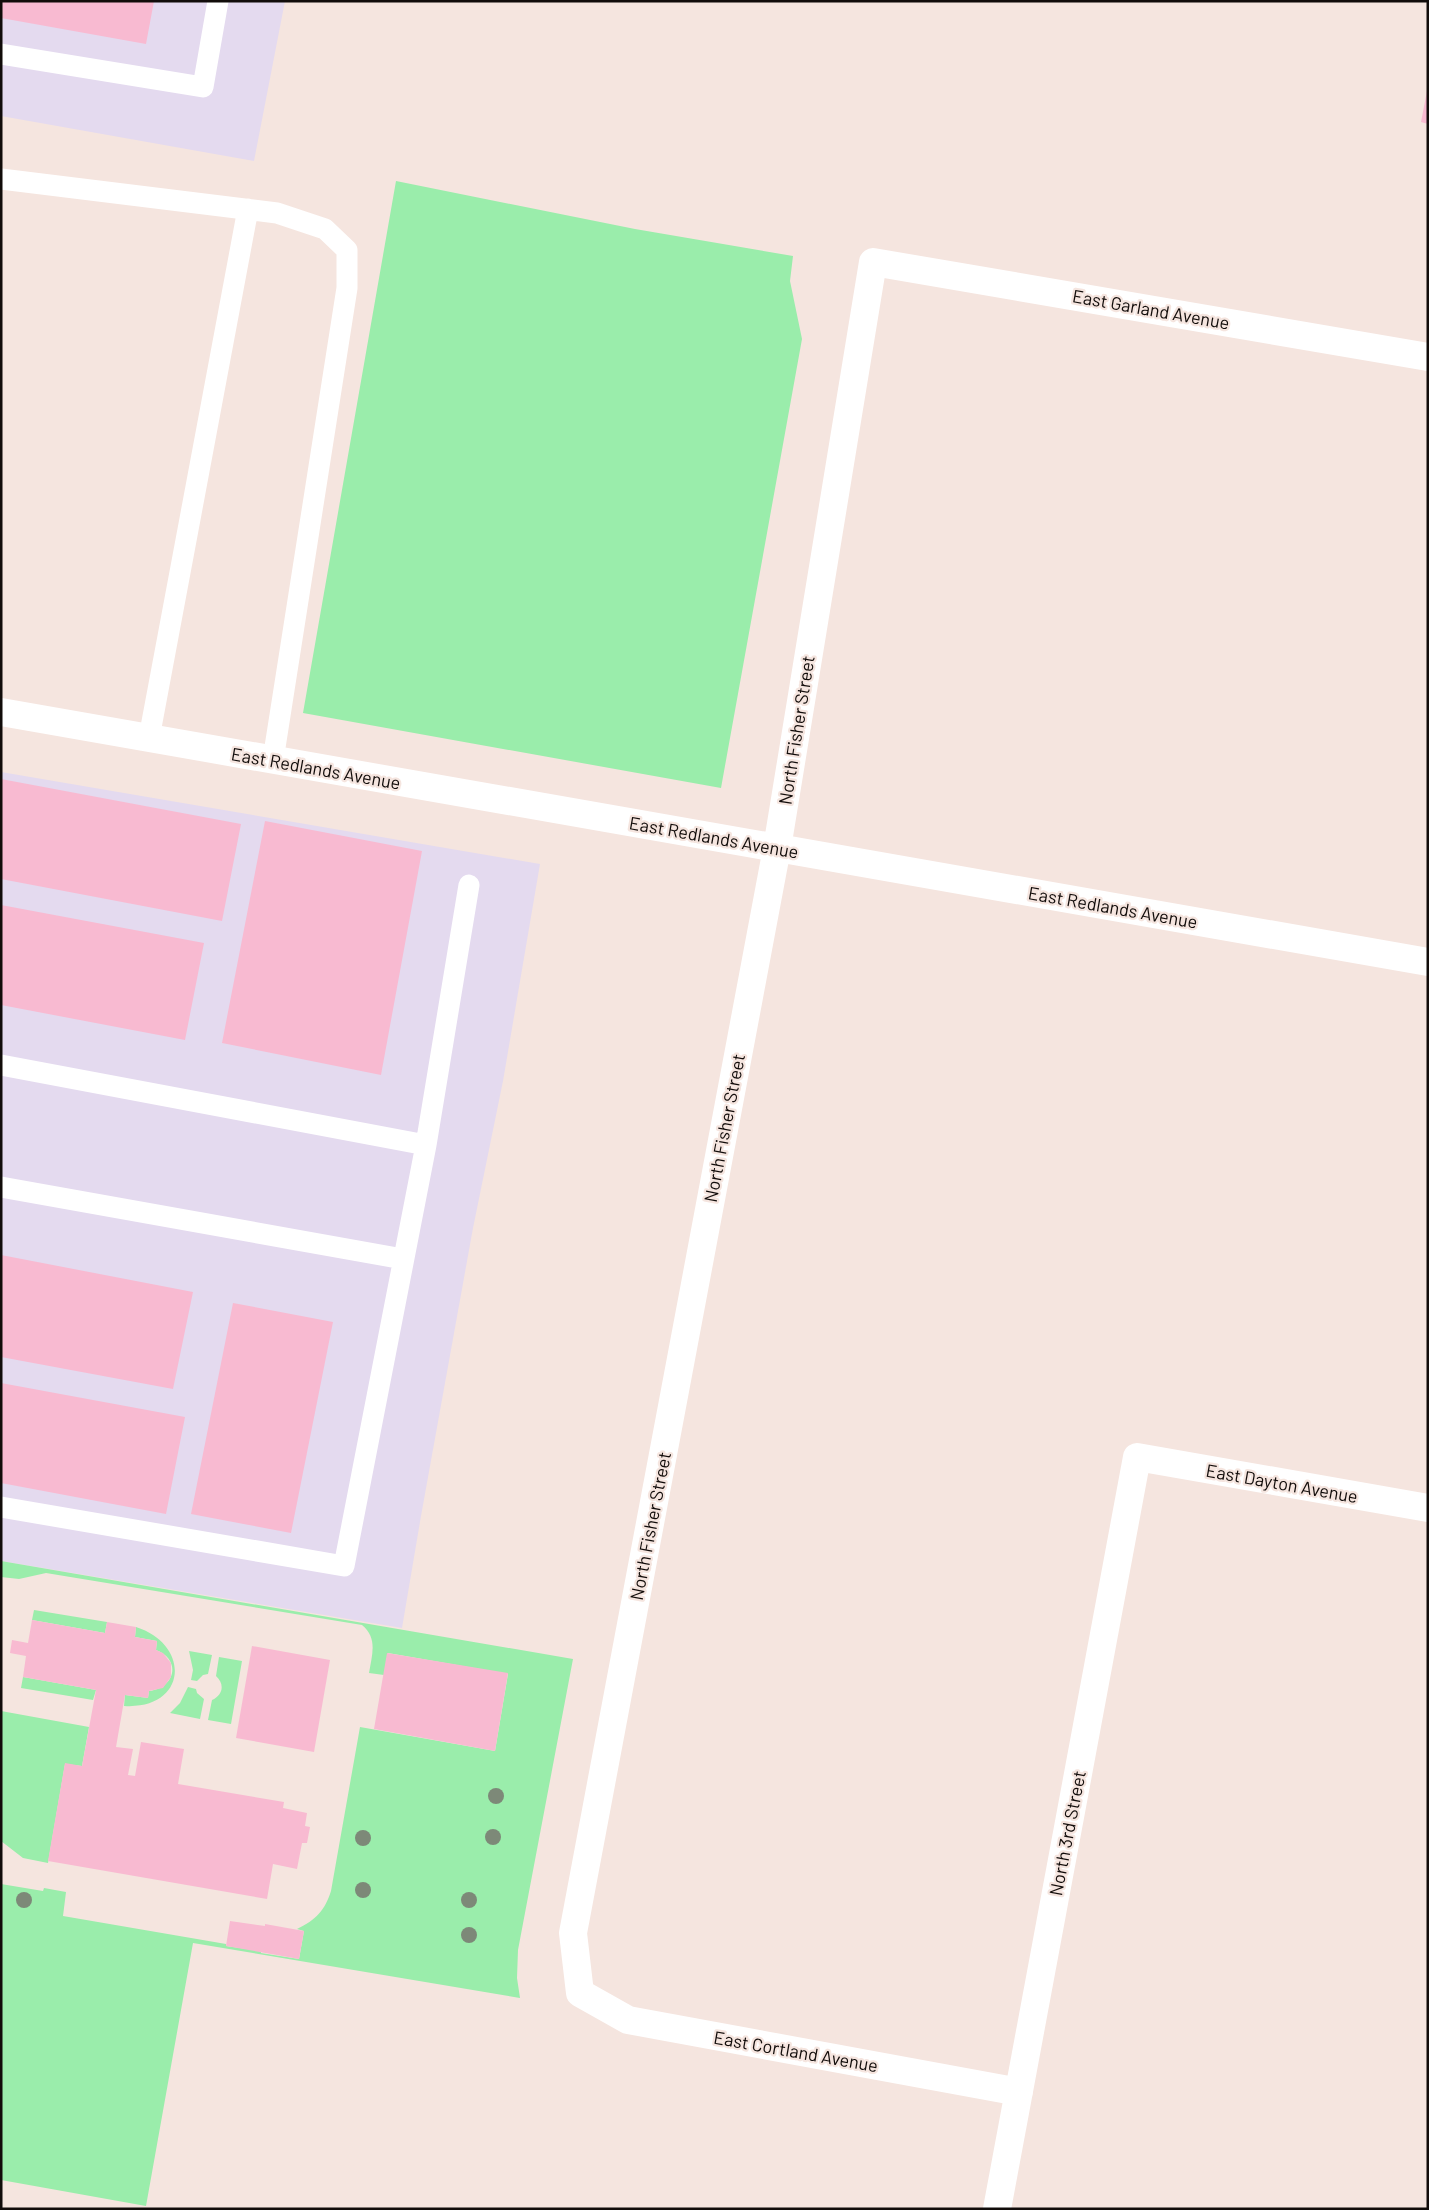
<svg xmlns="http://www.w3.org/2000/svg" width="1429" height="2210" font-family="Barlow,sans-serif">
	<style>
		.commercial { fill: #e4daef }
		.green { fill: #9aedab }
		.building { fill: #f8bad1 }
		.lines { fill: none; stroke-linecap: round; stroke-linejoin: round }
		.service { stroke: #fff; stroke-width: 21 }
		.minor { stroke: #fff; stroke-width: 28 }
		.tree { fill: #7d8978 }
		.labels { text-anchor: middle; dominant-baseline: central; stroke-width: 4.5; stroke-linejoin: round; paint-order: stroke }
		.street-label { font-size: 18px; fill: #110c0a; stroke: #f5e5df }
	</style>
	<rect width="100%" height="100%" fill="#f5e5df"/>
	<path class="commercial" d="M1 1H285L254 161 1 116Z
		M1 772 540 864 503 1081 473 1228 421 1516 402 1628 1 1561Z"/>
	<path class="green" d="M396 181 635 229 793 256 790 281 802 339 721 788 303 713Z
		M1 1561 573 1659 518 1950 517 1978 520 1998 193 1943 146 2206 1 2180V1884L43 1891 44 1888 66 1892 63 1916 226 1944V1946L261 1951V1953L299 1959 304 1931 297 1929C316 1920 325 1910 331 1891L360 1727 495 1751 508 1674 388 1653 384 1675 369 1673C372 1655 378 1638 362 1625L46 1573 19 1579 1 1577Z
		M34 1610 107 1622 105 1633 32 1620Z
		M136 1627C192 1645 187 1710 124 1706L125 1695 148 1698 149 1691C175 1688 182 1660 156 1650L157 1641 135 1637Z
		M189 1651 212 1655 208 1674 203 1675 197 1681 191 1680 193 1670Z
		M219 1657 242 1661 231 1724 208 1720 212 1700C223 1695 225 1684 216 1676Z
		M23 1677 96 1690 93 1700 21 1688Z
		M188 1687 196 1689 197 1693 204 1699 200 1719 170 1713 180 1703Z
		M1 1711 89 1727 82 1766 65 1764 48 1863 23 1858 1 1841Z"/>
	<path class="building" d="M1 1H154L146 44 1 18Z
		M1427 91H1428V124L1421 122Z
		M1 779 241 824 222 921 1 879Z
		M265 821 422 851 381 1075 222 1043Z
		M1 905 204 943 185 1040 1 1005Z
		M1 1255 193 1292 173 1389 1 1357Z
		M233 1303 333 1322 291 1533 191 1514Z
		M1 1383 185 1417 166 1514 1 1483Z
		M32 1620 105 1633 107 1622 136 1627 135 1637 157 1641 156 1650 163 1653 171 1663V1677L163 1688 149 1691 148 1698 125 1695 116 1747 133 1749 128 1775 135 1776 141 1742 184 1749 178 1784 284 1802 283 1808 307 1813 305 1826 310 1827 307 1843H302L297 1869 273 1864 267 1899 48 1861 65 1763 82 1766 96 1690 23 1677 26 1656 10 1653 12 1640 28 1643Z
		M252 1646 330 1660 314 1752 236 1738Z
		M387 1653 508 1673 495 1751 374 1729Z
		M230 1921 265 1926V1924L304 1931 299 1959 226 1946Z"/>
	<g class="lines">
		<path class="service" d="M1 54 203 87 218 1
			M1 179 277 213 325 229 347 250V288L273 760
			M149 738 248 209
			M1 1065 426 1145 344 1566 1 1507
			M426 1145 469 885
			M1 1187 403 1259"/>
		<path class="minor" d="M1 712 1428 962
			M1019 2092 628 2020 580 1993 573 1933 777 848 873 262 1428 357
			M997 2209 1137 1457 1428 1508"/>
	</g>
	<g class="tree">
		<circle cx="496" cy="1796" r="8"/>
		<circle cx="493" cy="1837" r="8"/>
		<circle cx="363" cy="1838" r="8"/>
		<circle cx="363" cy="1890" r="8"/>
		<circle cx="24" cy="1900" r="8"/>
		<circle cx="469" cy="1900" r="8"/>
		<circle cx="469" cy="1935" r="8"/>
	</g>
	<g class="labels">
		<g class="street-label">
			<text transform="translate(1151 309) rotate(10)">East Garland Avenue</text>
			<text transform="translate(796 730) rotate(-81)">North Fisher Street</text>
			<text transform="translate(316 768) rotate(10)">East Redlands Avenue</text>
			<text transform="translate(714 837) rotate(10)">East Redlands Avenue</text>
			<text transform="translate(1113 907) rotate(10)">East Redlands Avenue</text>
			<text transform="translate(724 1128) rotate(-79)">North Fisher Street</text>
			<text transform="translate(1282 1483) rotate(10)">East Dayton Avenue</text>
			<text transform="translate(650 1526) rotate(-79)">North Fisher Street</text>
			<text transform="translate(1067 1833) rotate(-79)">North 3rd Street</text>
			<text transform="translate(796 2051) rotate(10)">East Cortland Avenue</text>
		</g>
	</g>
	<rect width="1429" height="2210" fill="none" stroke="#110c0a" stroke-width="5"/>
</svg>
